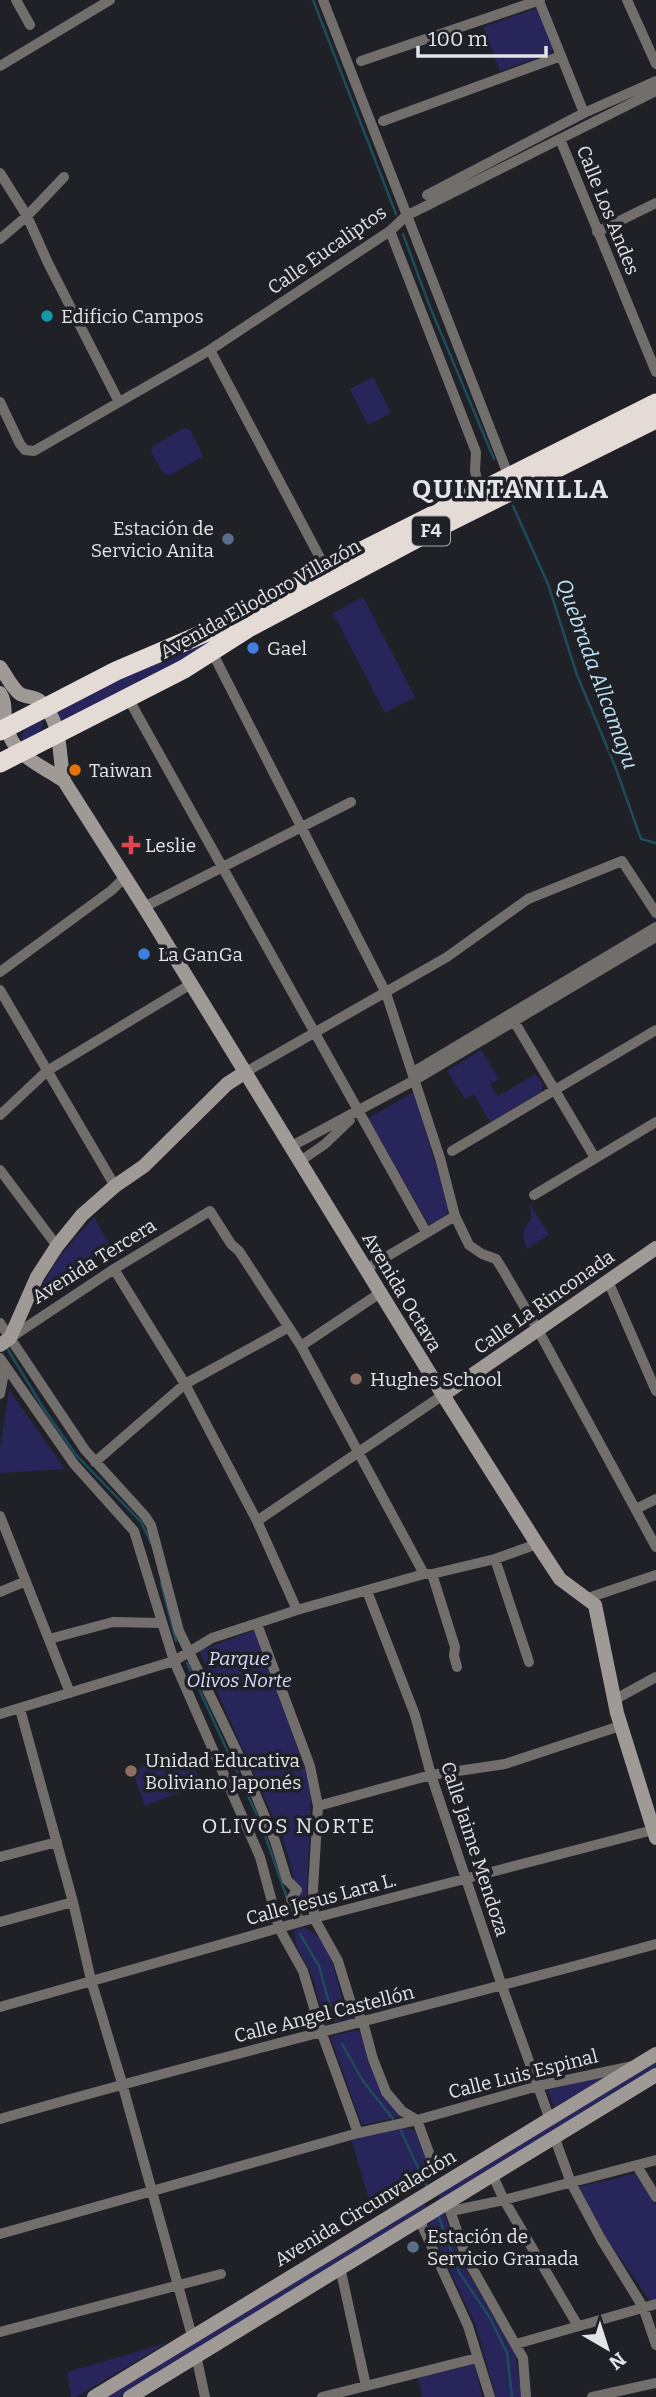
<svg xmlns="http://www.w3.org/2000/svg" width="656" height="2397" font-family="Bitter,serif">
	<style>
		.green { fill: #28255a }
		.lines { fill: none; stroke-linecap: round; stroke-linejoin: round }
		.stream { stroke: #1d4c5b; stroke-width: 2.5 }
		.street { stroke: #726e6c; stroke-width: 10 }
		.secondary { stroke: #a09a97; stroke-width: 14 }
		.highway { stroke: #e4dbd6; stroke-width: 19 }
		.culture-dot { fill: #0f9aa8; stroke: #202127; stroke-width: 2.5 }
		.service-dot { fill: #5c6f8a; stroke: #202127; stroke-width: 2.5 }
		.shop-dot { fill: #3f7fe0; stroke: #202127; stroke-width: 2.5 }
		.food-dot { fill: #e8710a; stroke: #202127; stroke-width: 2.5 }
		.health-dot { fill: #e0444e; stroke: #202127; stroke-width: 2.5 }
		.education-dot { fill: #8d6e63; stroke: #202127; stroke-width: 2.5 }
		.labels { text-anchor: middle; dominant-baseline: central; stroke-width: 7; stroke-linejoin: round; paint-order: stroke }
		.shield { fill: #202127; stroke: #a8aaae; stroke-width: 2 }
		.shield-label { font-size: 18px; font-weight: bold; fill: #e3e4e8 }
		.street-label { font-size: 19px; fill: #e3e4e8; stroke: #202127 }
		.poi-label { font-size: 19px; fill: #e3e4e8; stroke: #202127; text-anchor: start }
		.park-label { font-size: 19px; font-style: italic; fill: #d8daff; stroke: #202127 }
		.water-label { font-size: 21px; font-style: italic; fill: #bce6f7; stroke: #202127 }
		.neighbourhood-label { font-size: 21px; letter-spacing: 2px; fill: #e3e4e8; stroke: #202127 }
		.district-label { font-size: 26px; font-weight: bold; letter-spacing: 2px; fill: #e3e4e8; stroke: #202127 }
	</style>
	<rect width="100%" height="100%" fill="#202127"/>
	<path class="green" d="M537 8 553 48 550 54 500 71 483 27Z
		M373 377 391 413 368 425 350 389Z
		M184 428 190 430 202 453V457L170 475 163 473 151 452 153 446Z
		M363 597 415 697 385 713 333 613Z
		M209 637 212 645 62 726 55 712 102 684Z
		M43 717C45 733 33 737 21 743 22 728 30 723 43 717Z
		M481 1050 499 1079 490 1084 498 1096 536 1074 543 1085 541 1092 490 1122 474 1094 465 1099 447 1071Z
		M414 1092 449 1210 443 1218 429 1225 368 1118Z
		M530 1204 549 1235 527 1249C522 1238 522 1228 531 1219Z
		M94 1217 111 1247 31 1302 61 1254Z
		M9 1390 65 1469 0 1473V1449Z
		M255 1630 306 1771 311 1797 306 1913 302 1909 284 1841 199 1651Z
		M188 1750 201 1784 145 1806 132 1771Z
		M303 1927C336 1941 332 1976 345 2004 348 2009 351 2013 354 2018L325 2024C320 2007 317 1988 310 1971 303 1957 294 1947 294 1930Z
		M359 2030 369 2060 403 2116 362 2125 330 2036Z
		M656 2058V2069L440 2201 437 2191Z
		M613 2073 554 2107 548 2090Z
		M406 2127 418 2133 433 2179 418 2188 370 2202 351 2139Z
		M637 2173 656 2205V2300L650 2301 607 2239 578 2187Z
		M423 2200 427 2209 121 2397H103Z
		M444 2212 457 2251 470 2276 515 2353 522 2397H496L476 2326 429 2226 432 2220Z
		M167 2343 76 2397H71L67 2372Z
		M475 2364 482 2397H422L418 2378Z"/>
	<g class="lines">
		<path class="stream" d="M313 0 396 214
			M403 234 430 307 494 459
			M513 506 548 584 577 675 615 766 641 839 656 843
			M7 1348 42 1406 76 1455 141 1522 151 1543
			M161 1583 176 1641
			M187 1663 261 1824 287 1898
			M300 1934 319 1966 332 2014
			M342 2044 363 2081 393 2119
			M401 2131 428 2189
			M438 2215 459 2272 490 2318 507 2353 512 2397"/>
		<path class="street" d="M16 0 30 25
			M323 0 509 477
			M627 0 656 64
			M539 1 584 113
			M361 61 540 0
			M0 66 110 0
			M383 121 561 56
			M560 139 656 372
			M0 173 27 216 48 263 119 402
			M427 195 584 113 656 81
			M390 231 476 452 475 471 480 491
			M597 232 656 203
			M0 239 27 216 64 177
			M210 350 326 569
			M0 402 20 444 25 450 34 451 210 350 390 231 406 216 656 91
			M212 652 386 993 440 1158 455 1216 469 1245 482 1254 496 1259 503 1270 538 1330 656 1547
			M128 698 426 1232
			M144 907 351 802
			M0 972 112 890 125 877
			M0 990 115 1186
			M511 1016 595 1158
			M413 1072 656 927
			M244 1073 447 957 528 899 622 861 656 913
			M0 1115 47 1071 191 984
			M290 1147 415 1080 656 937
			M452 1151 656 1030
			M299 1162 325 1144 350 1120
			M0 1170 57 1246
			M534 1195 656 1122
			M114 1269 185 1384 257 1521 297 1610
			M366 1269 455 1216
			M608 1281 656 1391
			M0 1323 85 1450 145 1516 151 1525 179 1631 242 1762 275 1841 287 1880 297 1890 291 1899 300 1922
			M10 1338 114 1269 210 1211 231 1244 239 1251 301 1346 424 1574
			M301 1346 380 1293
			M0 1358 74 1464 134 1531 174 1661 260 1857 279 1928 303 1971 321 2031 358 2133
			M0 1394 5 1367
			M95 1462 185 1384 289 1327
			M636 1509 656 1499
			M0 1516 70 1693
			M257 1521 443 1395
			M495 1559 529 1662
			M432 1574 455 1647 454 1656 457 1667
			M367 1591 415 1715 431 1775 502 1986 549 2117
			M0 1592 26 1581
			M588 1598 656 1575
			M257 1624 310 1766 318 1806 313 1889 314 1918 338 1961 350 2000 363 2022 373 2059 386 2092 402 2111 417 2120 432 2161
			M49 1639 113 1622 161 1623
			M614 1700 656 1677
			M20 1709 73 1902 91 1980 122 2083 192 2336
			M0 1714 174 1661 212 1638 297 1610 424 1574H432L495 1559 537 1544
			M318 1806 431 1775 505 1764 620 1726
			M0 1857 57 1842
			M0 1922 73 1902
			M0 2007 314 1918 653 1830
			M0 2119C217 2056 438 2004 656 1944
			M554 2136 571 2183 601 2239 643 2307 656 2345
			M637 2166 656 2197
			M492 2174 504 2200 578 2326
			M447 2202 466 2257 523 2358 526 2397
			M451 2211 504 2200 656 2160
			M419 2219 468 2326 490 2397
			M0 2234 358 2133 417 2120 538 2086 633 2066
			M340 2267 366 2386
			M0 2332 221 2274
			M516 2344 656 2304
			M196 2355 205 2397
			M322 2397 477 2358
			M592 2397 656 2383"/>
		<path class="secondary" d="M0 667C6 675 12 688 20 694 27 698 36 696 41 702 63 723 58 754 64 781L144 907 443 1395 537 1544 560 1579 595 1605 617 1713 656 1838
			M0 693C7 704 3 713 6 725 13 757 40 764 64 781
			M0 1345 10 1338 37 1277 57 1246 82 1215 115 1186 144 1166 227 1084 244 1073
			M443 1395 656 1248
			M94 2397 656 2054
			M130 2397 656 2075"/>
		<path class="highway" d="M0 731 116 671 240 618 326 569 656 403
			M0 763 184 669 250 627 423 535 656 419"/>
	</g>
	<circle class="culture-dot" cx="47" cy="316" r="7"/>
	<g class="service-dot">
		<circle cx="228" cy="539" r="7"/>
		<circle cx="413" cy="2247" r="7"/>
	</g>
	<g class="shop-dot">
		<circle cx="253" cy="648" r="7"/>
		<circle cx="144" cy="954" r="7"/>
	</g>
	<circle class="food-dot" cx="75" cy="770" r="7"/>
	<path class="health-dot" d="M127.5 834.5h7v7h7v7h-7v7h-7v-7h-7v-7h7z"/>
	<g class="education-dot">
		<circle cx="356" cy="1379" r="7"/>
		<circle cx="131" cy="1771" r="7"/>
	</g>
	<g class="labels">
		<rect class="shield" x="412" y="516.5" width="38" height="29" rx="5"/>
		<g class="shield-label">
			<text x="431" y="531">F4</text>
		</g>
		<g class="street-label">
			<text transform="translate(608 210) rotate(68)">Calle Los Andes</text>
			<text transform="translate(327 250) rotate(-35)">Calle Eucaliptos</text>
			<text transform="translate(260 599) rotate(-29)">Avenida Eliodoro Villazón</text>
			<text transform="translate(94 1261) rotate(-32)">Avenida Tercera</text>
			<text transform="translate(402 1292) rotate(59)">Avenida Octava</text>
			<text transform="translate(544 1302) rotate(-35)">Calle La Rinconada</text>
			<text transform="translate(475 1849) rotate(72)">Calle Jaime Mendoza</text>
			<text transform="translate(321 1899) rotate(-15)">Calle Jesus Lara L.</text>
			<text transform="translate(324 2014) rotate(-14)">Calle Angel Castellón</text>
			<text transform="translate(523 2074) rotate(-14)">Calle Luis Espinal</text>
			<text transform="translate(365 2208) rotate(-31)">Avenida Circunvalación</text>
		</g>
		<g class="poi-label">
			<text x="61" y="316">Edificio Campos</text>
			<text x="214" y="528" text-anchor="end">Estación de<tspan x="214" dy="22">Servicio Anita</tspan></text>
			<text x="267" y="648">Gael</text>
			<text x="89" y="770">Taiwan</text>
			<text x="145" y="845">Leslie</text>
			<text x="158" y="954">La GanGa</text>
			<text x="370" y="1379">Hughes School</text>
			<text x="145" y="1760">Unidad Educativa<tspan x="145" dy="22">Boliviano Japonés</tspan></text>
			<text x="427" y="2236">Estación de<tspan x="427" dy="22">Servicio Granada</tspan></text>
		</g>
		<g class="park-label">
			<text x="239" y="1658">Parque<tspan x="239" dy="22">Olivos Norte</tspan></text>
		</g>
		<g class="water-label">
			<text transform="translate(597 674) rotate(70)">Quebrada Allcamayu</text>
		</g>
		<g class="neighbourhood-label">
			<text x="289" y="1826">OLIVOS NORTE</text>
		</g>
		<g class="district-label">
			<text x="511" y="489">QUINTANILLA</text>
		</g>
	</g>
	<g transform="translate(607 2348) rotate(141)" stroke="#202127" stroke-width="5" paint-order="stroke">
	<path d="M0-5L12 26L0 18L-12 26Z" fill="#e3e4e8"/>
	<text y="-10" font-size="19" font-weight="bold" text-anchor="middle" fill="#e3e4e8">N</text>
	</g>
	<path d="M418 46v10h128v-10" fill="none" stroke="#e3e4e8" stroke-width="3.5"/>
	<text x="428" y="46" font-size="21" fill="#e3e4e8" stroke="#202127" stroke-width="5" paint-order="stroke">100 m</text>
</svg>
